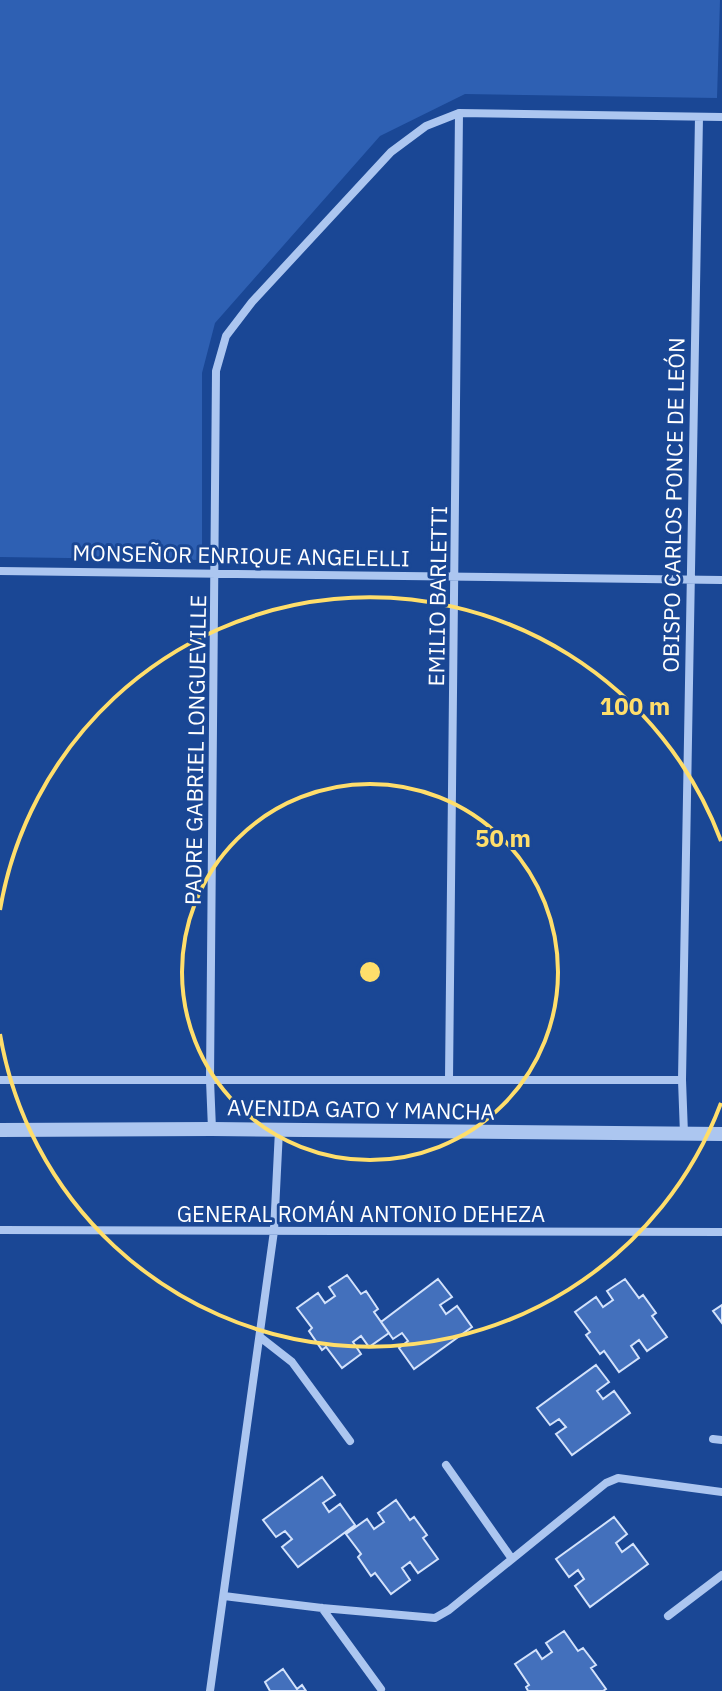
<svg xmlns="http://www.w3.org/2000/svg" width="722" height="1691" font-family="'IBM Plex Sans',sans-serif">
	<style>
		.green { fill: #2e60b3 }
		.building { fill: #4370bc; stroke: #d3e2fb; stroke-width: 2 }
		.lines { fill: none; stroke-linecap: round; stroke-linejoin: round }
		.minor { stroke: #acc6f0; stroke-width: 8 }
		.tertiary { stroke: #acc6f0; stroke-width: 14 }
		.ring { fill: none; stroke: #ffde6b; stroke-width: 4 }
		.labels { text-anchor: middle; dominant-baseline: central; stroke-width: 6; stroke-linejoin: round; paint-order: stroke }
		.street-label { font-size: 22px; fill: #fff; stroke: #1a4795 }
		.centre { fill: #ffde6b; stroke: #1a4795; stroke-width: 4 }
		.ring-label { font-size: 24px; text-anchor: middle; font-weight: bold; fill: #ffde6b; stroke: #1a4795; stroke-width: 6; stroke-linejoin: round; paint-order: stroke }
	</style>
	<rect width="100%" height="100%" fill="#1a4795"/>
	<path class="green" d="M0 0H720L717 98 465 94 380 136 215 323 202 373V560L0 557Z"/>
	<path class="building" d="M347 1275 361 1294 366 1291 378 1309 374 1312 389 1333 369 1347 361 1336 353 1342 361 1354 342 1368 326 1347 322 1350 309 1331 312 1328 297 1308 318 1293 325 1303 335 1296 329 1287Z
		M438 1279 452 1297 440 1305 446 1314 457 1306 472 1327 414 1369 399 1348 408 1341 402 1333 393 1339 381 1322Z
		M625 1279 639 1298 643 1295 656 1313 652 1316 667 1337 647 1351 639 1340 631 1346 639 1358 619 1372 604 1351 600 1354 586 1335 590 1332 575 1312 596 1297 603 1307 613 1300 607 1291Z
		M722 1305V1323L713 1311Z
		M596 1365 609 1382 597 1391 603 1399 614 1391 630 1413 572 1455 556 1434 566 1427 559 1419 550 1425 537 1408Z
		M322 1477 335 1495 323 1503 329 1512 340 1504 355 1525 298 1567 282 1547 292 1539 285 1531 276 1537 263 1520Z
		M396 1500 410 1520 414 1517 427 1535 423 1538 438 1559 418 1573 410 1562 402 1568 410 1580 391 1594 375 1573 371 1576 358 1557 361 1554 346 1534 367 1519 374 1529 384 1522 378 1513Z
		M614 1517 627 1534 616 1543 622 1552 633 1544 648 1564 590 1607 575 1586 584 1579 578 1570 569 1577 556 1559Z
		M564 1631 578 1651 583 1648 596 1665 591 1668 606 1689 603 1691H528L526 1687 529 1685 515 1664 536 1650 542 1659 552 1652 546 1643Z
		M283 1669 297 1689 302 1685 306 1691H270L265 1682Z"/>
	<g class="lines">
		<path class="minor" d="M0 571 722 580
			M449 1079 459 113
			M0 1080H682
			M212 1129 210 1080 216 371 226 336 252 302 391 152 426 126 459 113 722 117
			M684 1134 682 1080 699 117
			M0 1230 722 1232
			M260 1337 292 1362 350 1441
			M713 1439 722 1440
			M446 1465 512 1559
			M224 1596 322 1608 435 1618 449 1610 606 1483 618 1478 722 1492
			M322 1608 381 1689
			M668 1616 722 1575
			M210 1691 274 1231 279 1130"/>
		<path class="tertiary" d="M0 1130 212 1129 722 1134"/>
	</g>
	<g class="ring">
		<circle cx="370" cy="972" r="188"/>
		<path d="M721 1103A375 375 0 0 1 0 1034M0 910A375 375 0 0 1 721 841"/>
	</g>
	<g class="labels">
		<g class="street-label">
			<text transform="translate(673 505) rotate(-89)">OBISPO CARLOS PONCE DE LEÓN</text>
			<text transform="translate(241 555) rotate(1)">MONSEÑOR ENRIQUE ANGELELLI</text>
			<text transform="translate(437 596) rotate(-89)">EMILIO BARLETTI</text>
			<text transform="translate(195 750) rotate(-89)">PADRE GABRIEL LONGUEVILLE</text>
			<text transform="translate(361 1109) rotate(1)">AVENIDA GATO Y MANCHA</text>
			<text x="361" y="1213">GENERAL ROMÁN ANTONIO DEHEZA</text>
		</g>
	</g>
	<circle cx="370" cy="972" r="12" class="centre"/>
	<g class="ring-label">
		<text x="635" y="715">100 m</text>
		<text x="503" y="847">50 m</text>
	</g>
</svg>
